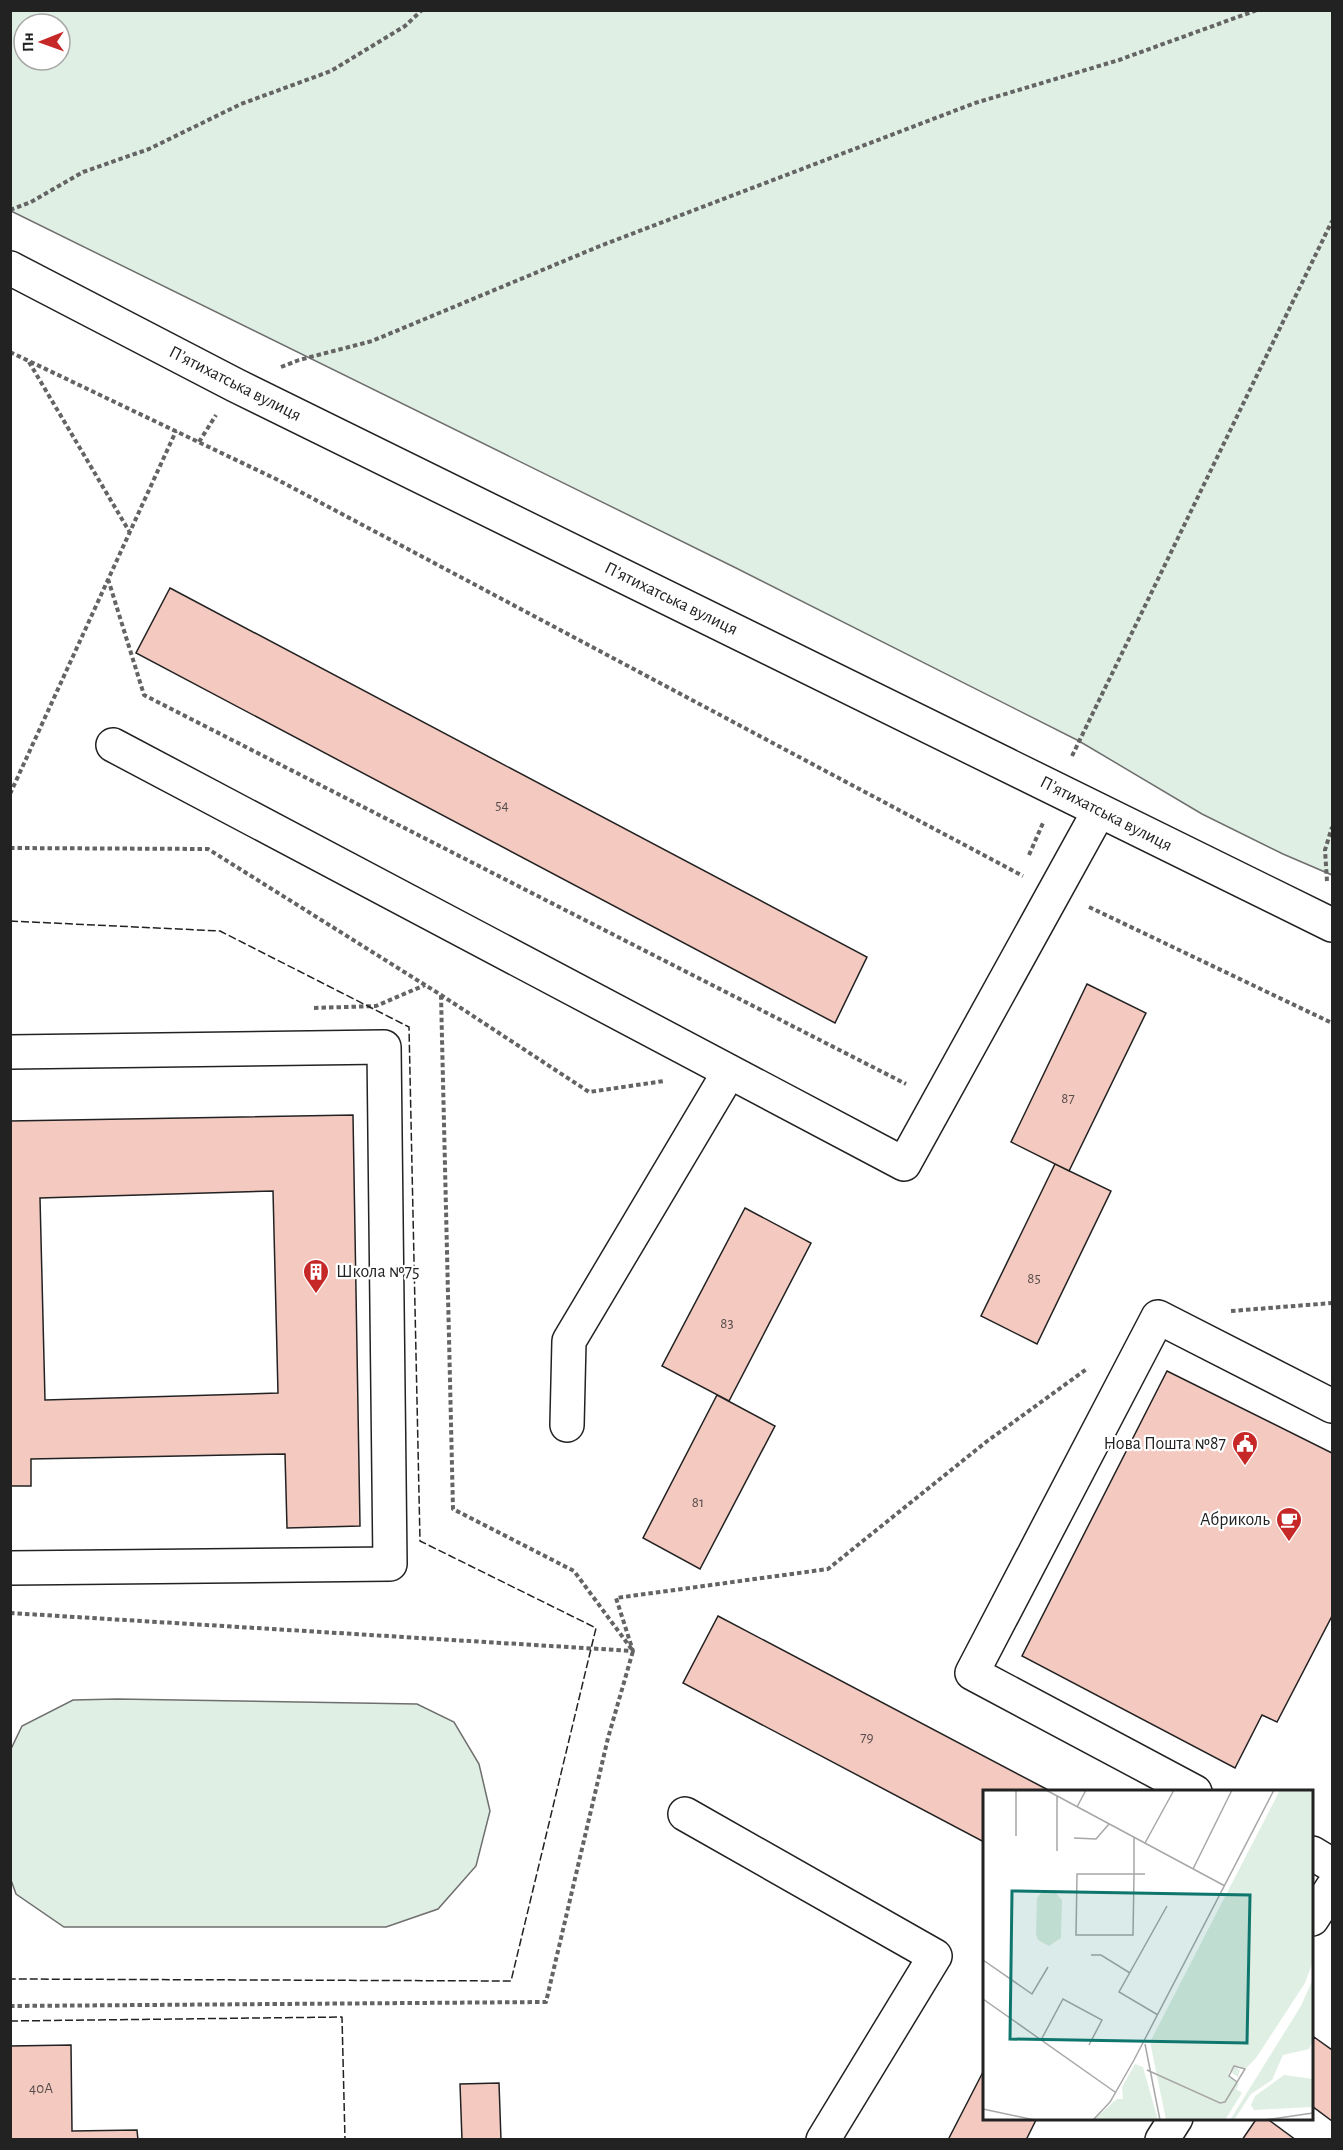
<svg xmlns="http://www.w3.org/2000/svg" width="1343" height="2150" font-family="'Alegreya Sans',sans-serif">
	<style>
		.green { fill: #e0efe3; stroke: #6f6f6f; stroke-width: 1.5; fill-rule: evenodd }
		.building { fill: #f3c9c0; stroke: #222; stroke-width: 1.5; fill-rule: evenodd }
		.lines { fill: none; stroke-linecap: round; stroke-linejoin: round }
		.minor-casing { stroke: #222; stroke-width: 36 }
		.path { stroke: #646464; stroke-width: 4; stroke-dasharray: 4.5 3; stroke-linecap: butt }
		.minor { stroke: #fff; stroke-width: 33 }
		.fence { stroke: #222; stroke-width: 1.5; stroke-dasharray: 8 3; stroke-linecap: butt }
		.labels { text-anchor: middle; dominant-baseline: central; stroke-width: 4.5; stroke-linejoin: round; paint-order: stroke }
		.number-label { font-size: 15px; fill: #564c4a }
		.street-label { font-size: 18px; fill: #222; stroke: #fff }
		.poi-label { font-size: 18px; fill: #222; stroke: #fff; text-anchor: end }
		.inset-road { fill: none; stroke: #a7a7a7; stroke-width: 1.5 }
		.view { fill: #0f766e; fill-opacity: 0.15; stroke: #0f766e; stroke-width: 3 }
		.inset-edge { fill: none; stroke: #222; stroke-width: 3 }
	</style>
	<rect width="100%" height="100%" fill="#fff"/>
	<path class="green" d="M10 11H1332V875L1283 854 1202 814 1079 741 734 567 11 211ZM24 24H60V60H24Z
		M117 1699 417 1704 454 1722 479 1764 490 1811 476 1866 438 1909 386 1927H64L16 1894 11 1880V1749L22 1726 73 1700Z"/>
	<path class="building" d="M170 588 867 957 835 1023 136 653Z
		M1087 984 1146 1013 1069 1171 1011 1142Z
		M353 1115 360 1526 287 1528 285 1454 31 1459V1486H10V1121ZM273 1191 278 1393 45 1400 40 1198Z
		M1055 1164 1111 1191 1037 1344 981 1316Z
		M745 1208 811 1243 729 1401 662 1366Z
		M1167 1371 1332 1453V1616L1277 1722 1262 1715 1235 1768 1022 1656Z
		M717 1395 775 1426 700 1569 643 1538Z
		M718 1616 1052 1792H984V1842L683 1683Z
		M1314 2037 1332 2050V2121L1312 2106V2041Z
		M71 2045 72 2131 137 2130 138 2140H10V2046Z
		M984 2070V2118H1037L1026 2140H948Z
		M499 2083 501 2140H462L460 2084Z
		M1257 2118H1266L1296 2140H1242Z"/>
	<g class="lines">
		<defs>
			<path id="minor" d="M10 268 235 385 1332 925
				M113 745 904 1164 1099 811
				M10 1052 384 1047 390 1564 10 1568
				M567 1425 569 1341 729 1072
				M1195 1792 972 1673 1158 1317 1332 1406
				M685 1814 935 1956 823 2140
				M1312 1853 1332 1865
				M1312 1919 1332 1888
				M1162 2140 1176 2118"/>
		</defs>
		<use href="#minor" class="minor-casing"/>
		<path class="path" d="M10 210 31 202 83 172 149 149 241 104 331 71 405 26 422 10
			M10 352 278 480 1023 876
			M29 362 129 531
			M281 367 299 360 372 341 600 246 975 103 1119 60 1257 10
			M199 442 216 415
			M108 579 144 695 906 1084
			M1072 756 1332 221
			M10 794 176 431
			M10 848 208 849 441 995 589 1092 664 1081
			M1029 855 1043 823
			M1327 881 1325 850 1332 827
			M1089 907 1332 1023
			M314 1008 376 1006 425 985
			M1231 1311 1332 1303
			M10 1613 633 1651 616 1598 828 1569 986 1442 1088 1368
			M10 2006 546 2002 608 1738 633 1651 574 1571 453 1509 441 995"/>
		<use href="#minor" class="minor"/>
		<path class="fence" d="M10 921 220 931 409 1027 420 1541 596 1628 511 1981 10 1979
			M10 2021 342 2017 345 2140"/>
	</g>
	<defs>
		<symbol id="building-pin" viewBox="-11 -11 22 30"><path d="M0 17L-7.5 6A9.5 9.5 0 1 1 7.5 6Z" fill="#c62828" stroke="#fff"/><path d="M-4-6H4V6H1V3H-1V6H-4ZM-2.5-4.3h1.7v1.8h-1.7ZM.8-4.3h1.7v1.8H.8ZM-2.5-1h1.7V.8h-1.7ZM.8-1h1.7V.8H.8Z" fill="#fff"/></symbol>
		<symbol id="civic-pin" viewBox="-11 -11 22 30"><path d="M0 17L-7.5 6A9.5 9.5 0 1 1 7.5 6Z" fill="#c62828" stroke="#fff"/><path d="M-.6-6.5H3V-4.5H.6V-3L4-1V1h2V6H-6V1h2V-1L-.6-3ZM-1.2 2.5V6h2.4V2.5Z" fill="#fff"/></symbol>
		<symbol id="cafe-pin" viewBox="-11 -11 22 30"><path d="M0 17L-7.5 6A9.5 9.5 0 1 1 7.5 6Z" fill="#c62828" stroke="#fff"/><path d="M-5.5-4.5H6V0H3Q3 3.5 0 3.5H-2.5Q-5.5 3.5-5.5 0ZM3-3.2v2h1.7v-2ZM-6 4.5H4V6H-6Z" fill="#fff"/></symbol>
	</defs>
	<g fill-rule="evenodd">
		<use href="#building-pin" x="301" y="1257" width="30" height="40"/>
		<use href="#civic-pin" x="1230" y="1429" width="30" height="40"/>
		<use href="#cafe-pin" x="1274" y="1505" width="30" height="40"/>
	</g>
	<g class="labels">
		<g class="number-label">
			<text x="502" y="805">54</text>
			<text x="1068" y="1098">87</text>
			<text x="1034" y="1278">85</text>
			<text x="727" y="1323">83</text>
			<text x="698" y="1502">81</text>
			<text x="867" y="1737">79</text>
			<text x="41" y="2088">40А</text>
		</g>
		<g class="street-label">
			<text transform="translate(235 384) rotate(27)">П’ятихатська вулиця</text>
			<text transform="translate(671 599) rotate(26)">П’ятихатська вулиця</text>
			<text transform="translate(1106 814) rotate(27)">П’ятихатська вулиця</text>
		</g>
		<g class="poi-label">
			<text x="336" y="1272" text-anchor="start">Школа №75</text>
			<text x="1226" y="1444">Нова Пошта №87</text>
			<text x="1270" y="1520">Абриколь</text>
		</g>
	</g>
	<g transform="translate(983 1790)">
		<rect width="330" height="330" fill="#fff"/>
		<path d="M297 0H330V171L322 193 273 268 262 279 254 276H251L257 280 255 287 246 281V286L256 294 253 299 259 303 242 330H183L167 252ZM71 101 79 110 78 148 66 156 55 150 53 144 54 108 58 103ZM330 189V250L326 259 300 265 289 290 268 304 251 330H247L318 216ZM152 274 160 277 175 330H110L134 309H140L139 297ZM301 285 330 289V317L271 320 268 315 272 306Z" fill="#e0efe3"/>
		<path class="inset-road" d="M33 0V46M63 0 242 96M74 6V61M94 17 103 0M151 47V84H94L93 145H150L151 84H162M91 48 113 49 126 34M162 53 191 0M210 79 249 0M108 165H118L147 183M0 170 49 204 65 177M0 209 132 302M175 225 136 202 184 116M58 250 80 209 119 230 106 255M162 254 177 330M164 280 237 313 242 312 254 292 262 279 251 276 246 286 254 292M0 319 52 330M110 330 127 312 151 270 291 0M281 330 330 323"/>
		<path class="view" d="M29 101 267 105 264 253 27 249Z"/>
		<rect width="330" height="330" class="inset-edge"/>
	</g>
	<rect width="1343" height="2150" fill="none" stroke="#222222" stroke-width="24"/>
	<g transform="translate(42 42) rotate(269)"><circle r="28" fill="#ffffff" stroke="#a7a7a7" stroke-width="1.5"/>
	<path d="M0-4.5L10 22L0 15L-10 22Z" fill="#c62828"/>
	<text y="-9" font-size="16" font-weight="bold" text-anchor="middle" fill="#222222">Пн</text>
	</g>
</svg>
